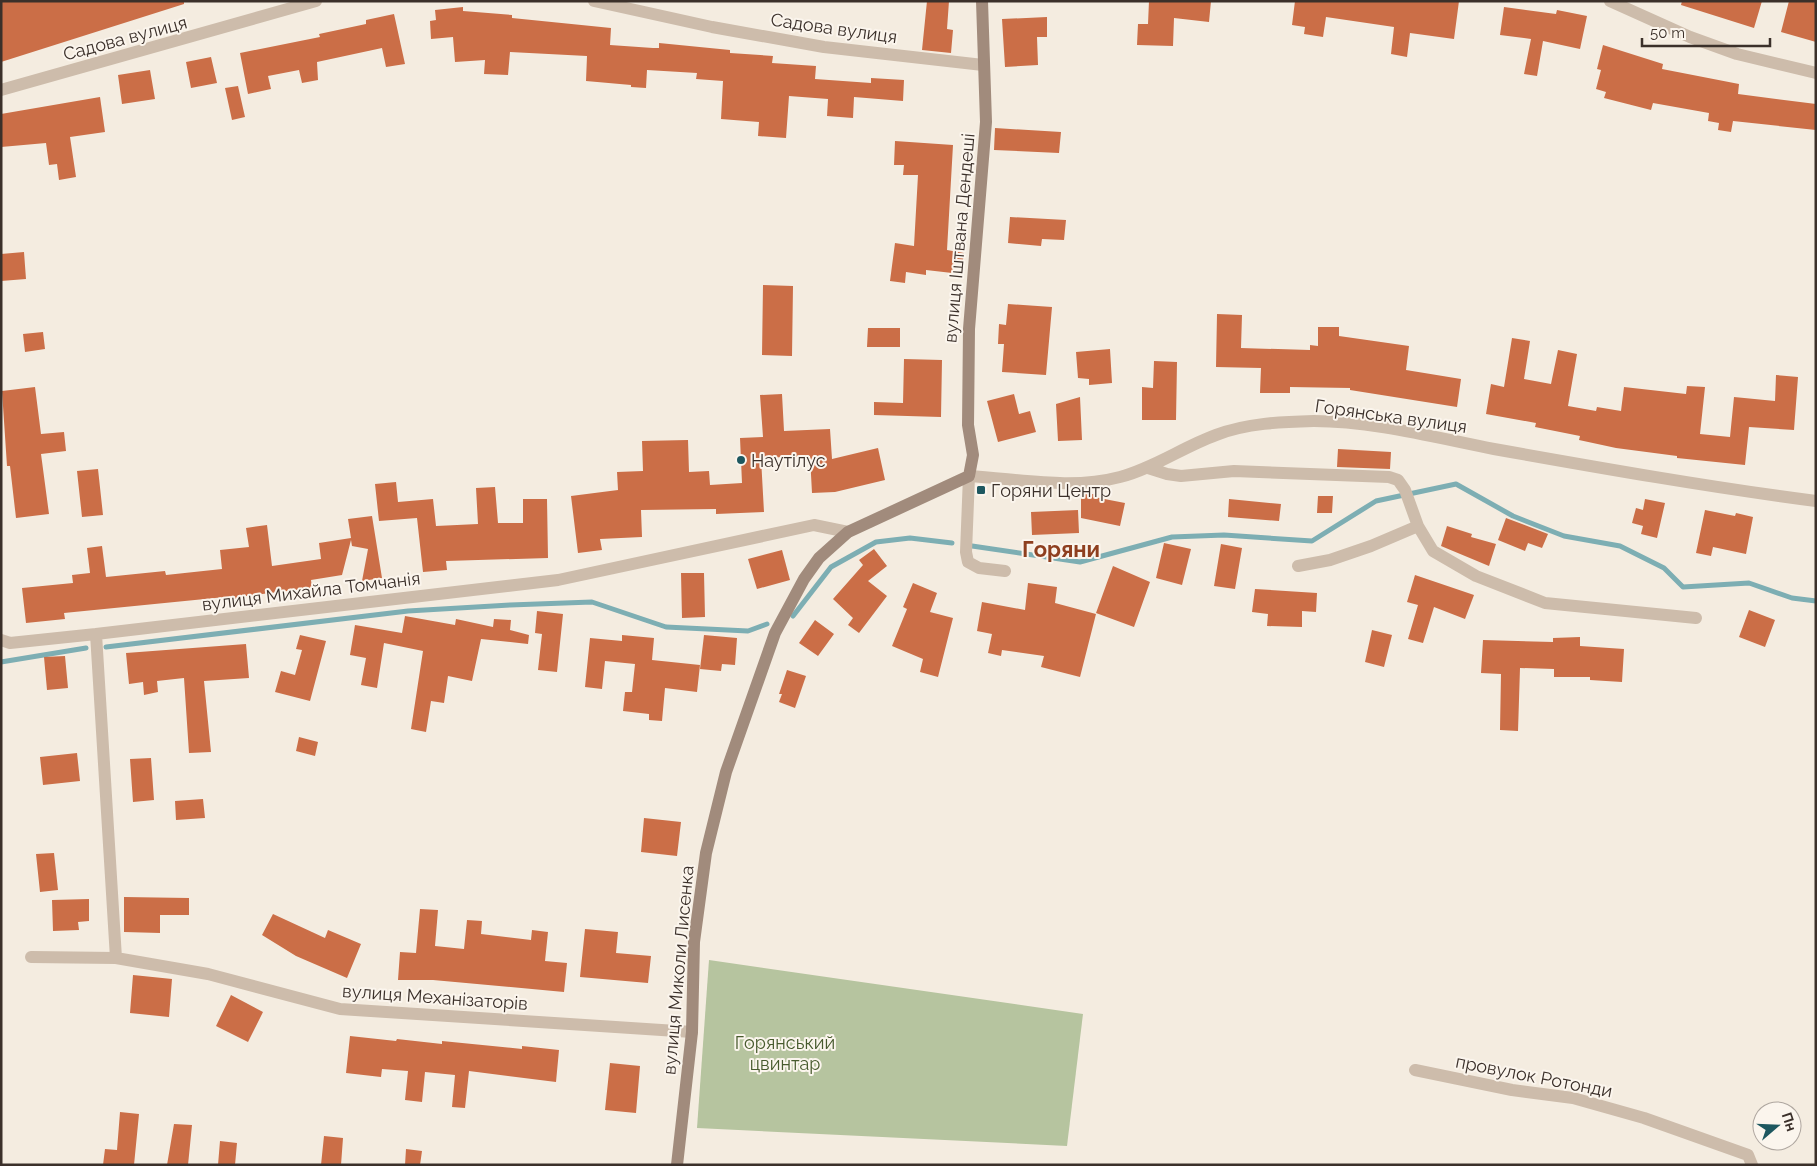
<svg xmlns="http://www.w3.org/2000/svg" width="1817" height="1166" font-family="Raleway,sans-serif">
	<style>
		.green { fill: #b6c49f }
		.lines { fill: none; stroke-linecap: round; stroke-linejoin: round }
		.stream { stroke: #7daeb3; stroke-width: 5 }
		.building { fill: #cb6e47 }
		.street { stroke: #cdbcab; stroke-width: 12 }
		.secondary { stroke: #a18b7c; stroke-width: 12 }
		.poi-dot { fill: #1d575f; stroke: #fbf5ed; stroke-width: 2 }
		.labels { text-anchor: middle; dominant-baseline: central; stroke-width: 4; stroke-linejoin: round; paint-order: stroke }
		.street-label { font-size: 18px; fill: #3b302a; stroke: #fbf5ed }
		.poi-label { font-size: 18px; fill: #3b302a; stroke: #fbf5ed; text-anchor: start }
		.park-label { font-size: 18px; fill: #475a2d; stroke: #fbf5ed }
		.district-label { font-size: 22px; font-weight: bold; fill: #8e3f1f; stroke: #fbf5ed }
	</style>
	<rect width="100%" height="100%" fill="#f4ece0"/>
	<path class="green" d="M709 960 1083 1014 1067 1146 697 1128Z"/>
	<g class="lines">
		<path class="stream" d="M972 546 1080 562 1172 537 1224 535 1312 541 1376 501 1456 484 1513 516 1564 536 1620 546 1664 568 1683 587 1749 583 1792 598 1816 601
			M793 616 831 567 876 542 910 538 952 543
			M106 647 408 611 510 605 592 602 666 627 748 631 767 624
			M1 662 86 648"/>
	</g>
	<path class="building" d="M1 1H184V4L1 62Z
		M927 1H949L947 29 953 30 951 53 922 50Z
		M1149 1H1211L1209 22 1174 18 1173 46 1137 45 1138 24H1148Z
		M1295 1H1459L1454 39 1410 33 1407 57 1391 54 1394 27 1326 17 1323 37 1304 34 1305 27 1292 25Z
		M1682 1H1762L1754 28 1681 5Z
		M1789 1H1816V42L1781 32Z
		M463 7V11L512 15V18L611 28 610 45 653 48H659V43L730 50V53L773 56 772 63 816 66 815 79 871 83V78L904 80 903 101 854 97 853 118 827 116 828 99 789 96 786 138 758 136 759 122 721 119 723 81 696 79 697 73 647 70 646 88 631 87V85L586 81 587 56 510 52 508 75 484 74 485 60 455 62 453 37 431 39 430 21 436 20 435 10Z
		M1504 7 1556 14 1557 10 1587 16 1580 49 1543 41 1537 76 1524 74 1531 39 1500 35Z
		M394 14 405 64 386 67 382 48 317 62 318 80 302 83 299 70 268 76 271 89 248 94 240 53 320 37 319 34 366 24V20Z
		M1047 17V37H1037L1038 65 1005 67 1002 19Z
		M1603 45 1663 64 1662 69 1739 84 1738 94 1816 104V130L1733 121 1731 132 1718 130 1719 123 1708 121 1709 113 1653 103 1651 110 1604 98 1606 92 1596 89 1601 70 1597 69Z
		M211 57 217 83 191 88 186 62Z
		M150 70 155 99 122 104 118 75Z
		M238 86 245 117 232 120 225 88Z
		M100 97 105 132 70 137 76 177 59 180 57 164 49 165 46 143 1 147V114Z
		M995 128 1061 132 1059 153 994 150Z
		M895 141 953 145 947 250 964 253 961 274 926 270V275L906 272 905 283 890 281 895 243 914 246 918 175H903L904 165H894Z
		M1010 217 1066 220 1064 240 1042 239 1041 246 1008 243Z
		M24 252 26 279 1 281V254Z
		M763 285 793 286 792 356 762 355Z
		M1008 304 1052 307 1046 375 1002 372 1004 344H998L999 324 1006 325Z
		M1217 314 1242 315 1241 348 1310 350V345L1318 346V327H1339V336L1409 346 1406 370 1461 379 1457 407 1350 390V388L1290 387V393H1260L1261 368 1216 367Z
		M868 328H900V347H867Z
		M43 332 45 349 25 352 23 334Z
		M1512 338 1530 341 1524 379 1551 384 1558 350 1577 354 1568 406 1596 411 1597 407 1621 411 1624 387 1686 394 1687 386 1705 387 1700 434 1730 437 1734 397 1775 401 1776 375 1798 377 1794 430 1749 427 1745 465 1677 458V456L1616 448 1579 440 1580 436 1535 427 1536 423 1486 414 1491 384 1504 387Z
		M1110 349 1112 383 1089 385V379L1078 378 1076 352Z
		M904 359 942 360 941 417 874 415V402L903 403Z
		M1154 361 1177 362 1176 420H1142V387L1153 388Z
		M35 387 41 434 64 432 66 451 41 454 49 514 16 518 10 466H7L2 391Z
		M782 394 784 431 830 429 832 459 878 448 885 480 835 492 812 493 810 456 761 458 764 512 716 514V509L641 510 642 537 600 539 602 550 578 553 571 496 618 490 617 472 643 471 642 441 688 440 689 472 709 471 710 485 742 483 740 438 763 437 760 395Z
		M1014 394 1019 414 1030 411 1036 432 998 442 987 401Z
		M1080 397 1082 440 1058 441 1056 404Z
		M1338 449 1391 452 1390 469 1337 467Z
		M98 469 103 515 82 517 77 471Z
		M396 482 398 502 433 499 436 526 478 524 476 488 495 487 498 523H523V499H547L548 558 446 561 447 570 423 572 417 518 379 521 375 484Z
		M1081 494H1094V497L1125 503 1120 526 1081 518Z
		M1318 496H1333L1332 513H1317Z
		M1229 499 1281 504 1279 521 1228 517Z
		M1645 499 1665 503 1657 538 1641 534 1643 526 1632 523 1636 508 1643 510Z
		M1078 510 1079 533 1032 535 1031 512Z
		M1705 510 1735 516 1736 513 1753 517 1746 554 1713 547 1711 556 1696 553Z
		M372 516 382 578 362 581 368 549 352 546 351 540 342 575 311 580 312 588 246 596V598L226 600 225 597 64 613 65 619 26 623 22 588 73 583 72 575 90 573 87 548 102 546 106 577 165 571 166 575 222 569 220 550 249 547 246 528 267 525 272 566 321 559 319 543 351 538 348 519Z
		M1506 518 1548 534 1542 548 1528 543 1525 551 1498 540Z
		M1447 526 1472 534 1471 537 1496 544 1489 566 1441 546Z
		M1164 543 1191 549 1182 585 1156 578Z
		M1221 544 1242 548 1235 589 1214 586Z
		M874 549 887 566 868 581 887 596 859 633 848 625 853 618 833 599 863 565 859 560Z
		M782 550 790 580 757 589 748 559Z
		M1113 566 1150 582 1134 627 1096 613Z
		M681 573H704L705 617 682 618Z
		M1415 575 1474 595 1465 619 1434 607 1423 643 1408 639 1418 605 1407 602Z
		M913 583 937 593 930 612 953 618 938 677 920 672 923 659 892 646 907 609 903 607Z
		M1028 583 1057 587 1055 603 1096 614 1080 677 1041 667 1044 656 1002 650 1001 656 988 653 992 634 977 631 982 602 1025 610Z
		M1255 589 1317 593 1316 612 1302 611V627L1267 626 1268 614 1252 612Z
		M1749 610 1775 620 1765 647 1739 637Z
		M537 611 563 614 557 672 538 670 542 634 535 633Z
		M405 616 455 625 456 619 493 627 494 619 511 620 510 630 529 635 528 644 481 639 472 681 448 676 444 703 431 701 426 732 411 729 423 651 384 643 377 688 361 685 366 658 350 655 355 625 402 633Z
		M815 620 834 634 818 656 799 643Z
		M1372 630 1392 635 1384 667 1365 662Z
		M300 635 326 641 310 701 275 692 281 671 295 675 302 650 296 649Z
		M622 635 654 638 652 660 700 665 697 692 665 688 662 721 649 720V714L623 711 625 692H632L635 664 605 661 602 689 585 687 590 638 622 641Z
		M704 635 737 638 735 665 722 664 721 671 700 669Z
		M1580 637V646L1624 649 1622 682 1590 680V677H1554V669L1520 668 1518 731 1500 730 1501 674 1481 673 1483 640 1553 642V638Z
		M246 644 249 678 204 681 211 752 189 753 184 678 157 681 158 692 144 695 143 682 129 684 126 653Z
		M65 656 68 688 47 690 44 657Z
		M787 670 806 676 795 708 779 702 782 694H779Z
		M299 737 318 742 315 756 296 751Z
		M77 753 80 781 43 785 40 757Z
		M151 758 154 800 133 802 130 759Z
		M203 799 205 818 176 820 175 801Z
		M644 818 681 822 677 856 641 852Z
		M54 853 58 890 40 892 36 854Z
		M124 897 189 898V915H160V933L124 932Z
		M89 899V921L78 922 79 930 53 931 52 900Z
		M420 909 438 910 435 946 464 949 467 920 482 921 481 934 531 940 532 930 548 932 545 961 567 963 564 992 433 980H398L400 952 416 953Z
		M273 914 325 938 328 930 361 944 347 978 296 956 262 935Z
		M585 929 618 932 616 953 651 956 648 983 580 977Z
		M133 975 172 979 169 1017 130 1013Z
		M231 995 263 1012 248 1042 216 1026Z
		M350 1036 396 1041 397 1039 442 1044V1041L522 1049V1046L559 1050 556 1082 469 1071 465 1108 452 1107 455 1075 425 1072 422 1102 405 1100 408 1071 382 1069 381 1077 346 1073Z
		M610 1063 640 1066 636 1113 605 1110Z
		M120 1112 139 1114 134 1165H103L105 1149 117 1150Z
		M174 1124 192 1125 188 1165H167Z
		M324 1136 343 1138 341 1165H321Z
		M220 1141 237 1143 235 1165H218Z
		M406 1149 422 1151 420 1165H405Z"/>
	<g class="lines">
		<path class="street" d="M594 1 712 27 824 47 983 65
			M1610 1 1690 37 1737 54 1816 73
			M1 90 316 1
			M1148 468 1167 474 1181 476 1234 471 1389 477 1398 480 1405 490 1418 526 1433 551 1476 576 1545 603 1696 618
			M1298 566 1330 560 1371 546 1418 526
			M1005 571 979 568 968 562 966 552 969 476C1020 479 1071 490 1120 477 1154 468 1183 447 1216 435 1247 423 1281 422 1314 421 1372 421 1437 438 1494 449 1601 468 1708 487 1816 501
			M1 640 10 643 96 634
			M31 957 116 958 208 974 340 1009 692 1032
			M116 958 96 634 558 580 814 525 848 532
			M1415 1070 1512 1090 1573 1098 1644 1118 1748 1155 1752 1165"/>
		<path class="secondary" d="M677 1165 692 1032 694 942 706 853 726 772 775 633 804 579 819 558 848 532 969 476 973 455 968 425 969 329 986 122 982 1"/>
	</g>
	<g class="poi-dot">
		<circle cx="741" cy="460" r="5"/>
		<rect x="976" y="485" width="10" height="10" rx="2.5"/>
	</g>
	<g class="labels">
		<g class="street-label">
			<text transform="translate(834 28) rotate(8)">Садова вулиця</text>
			<text transform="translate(125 38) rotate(-15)">Садова вулиця</text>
			<text transform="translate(959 238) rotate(-85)">вулиця Іштвана Дендеші</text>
			<text transform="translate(1391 416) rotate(8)">Горянська вулиця</text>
			<text transform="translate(311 591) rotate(-7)">вулиця Михайла Томчанія</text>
			<text transform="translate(678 970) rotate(-85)">вулиця Миколи Лисенка</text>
			<text transform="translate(435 997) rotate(4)">вулиця Механізаторів</text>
			<text transform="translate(1534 1076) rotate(11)">провулок Ротонди</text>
		</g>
		<g class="poi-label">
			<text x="751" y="460">Наутілус</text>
			<text x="991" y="490">Горяни Центр</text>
		</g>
		<g class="park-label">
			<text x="785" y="1042">Горянський<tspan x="785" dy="21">цвинтар</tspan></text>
		</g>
		<g class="district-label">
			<text x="1061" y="549">Горяни</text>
		</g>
	</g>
	<rect width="1817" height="1166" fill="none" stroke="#3b302a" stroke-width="5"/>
	<g transform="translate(1777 1126) rotate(71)"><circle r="24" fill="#fbf5ed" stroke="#aea69f"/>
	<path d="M0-4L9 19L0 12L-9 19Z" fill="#1d575f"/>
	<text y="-8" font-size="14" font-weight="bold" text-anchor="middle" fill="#3b302a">Пн</text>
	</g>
	<path d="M1642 38v8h128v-8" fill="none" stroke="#3b302a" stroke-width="2.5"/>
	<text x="1650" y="38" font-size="15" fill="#3b302a" stroke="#fbf5ed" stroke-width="4" paint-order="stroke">50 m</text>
</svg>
